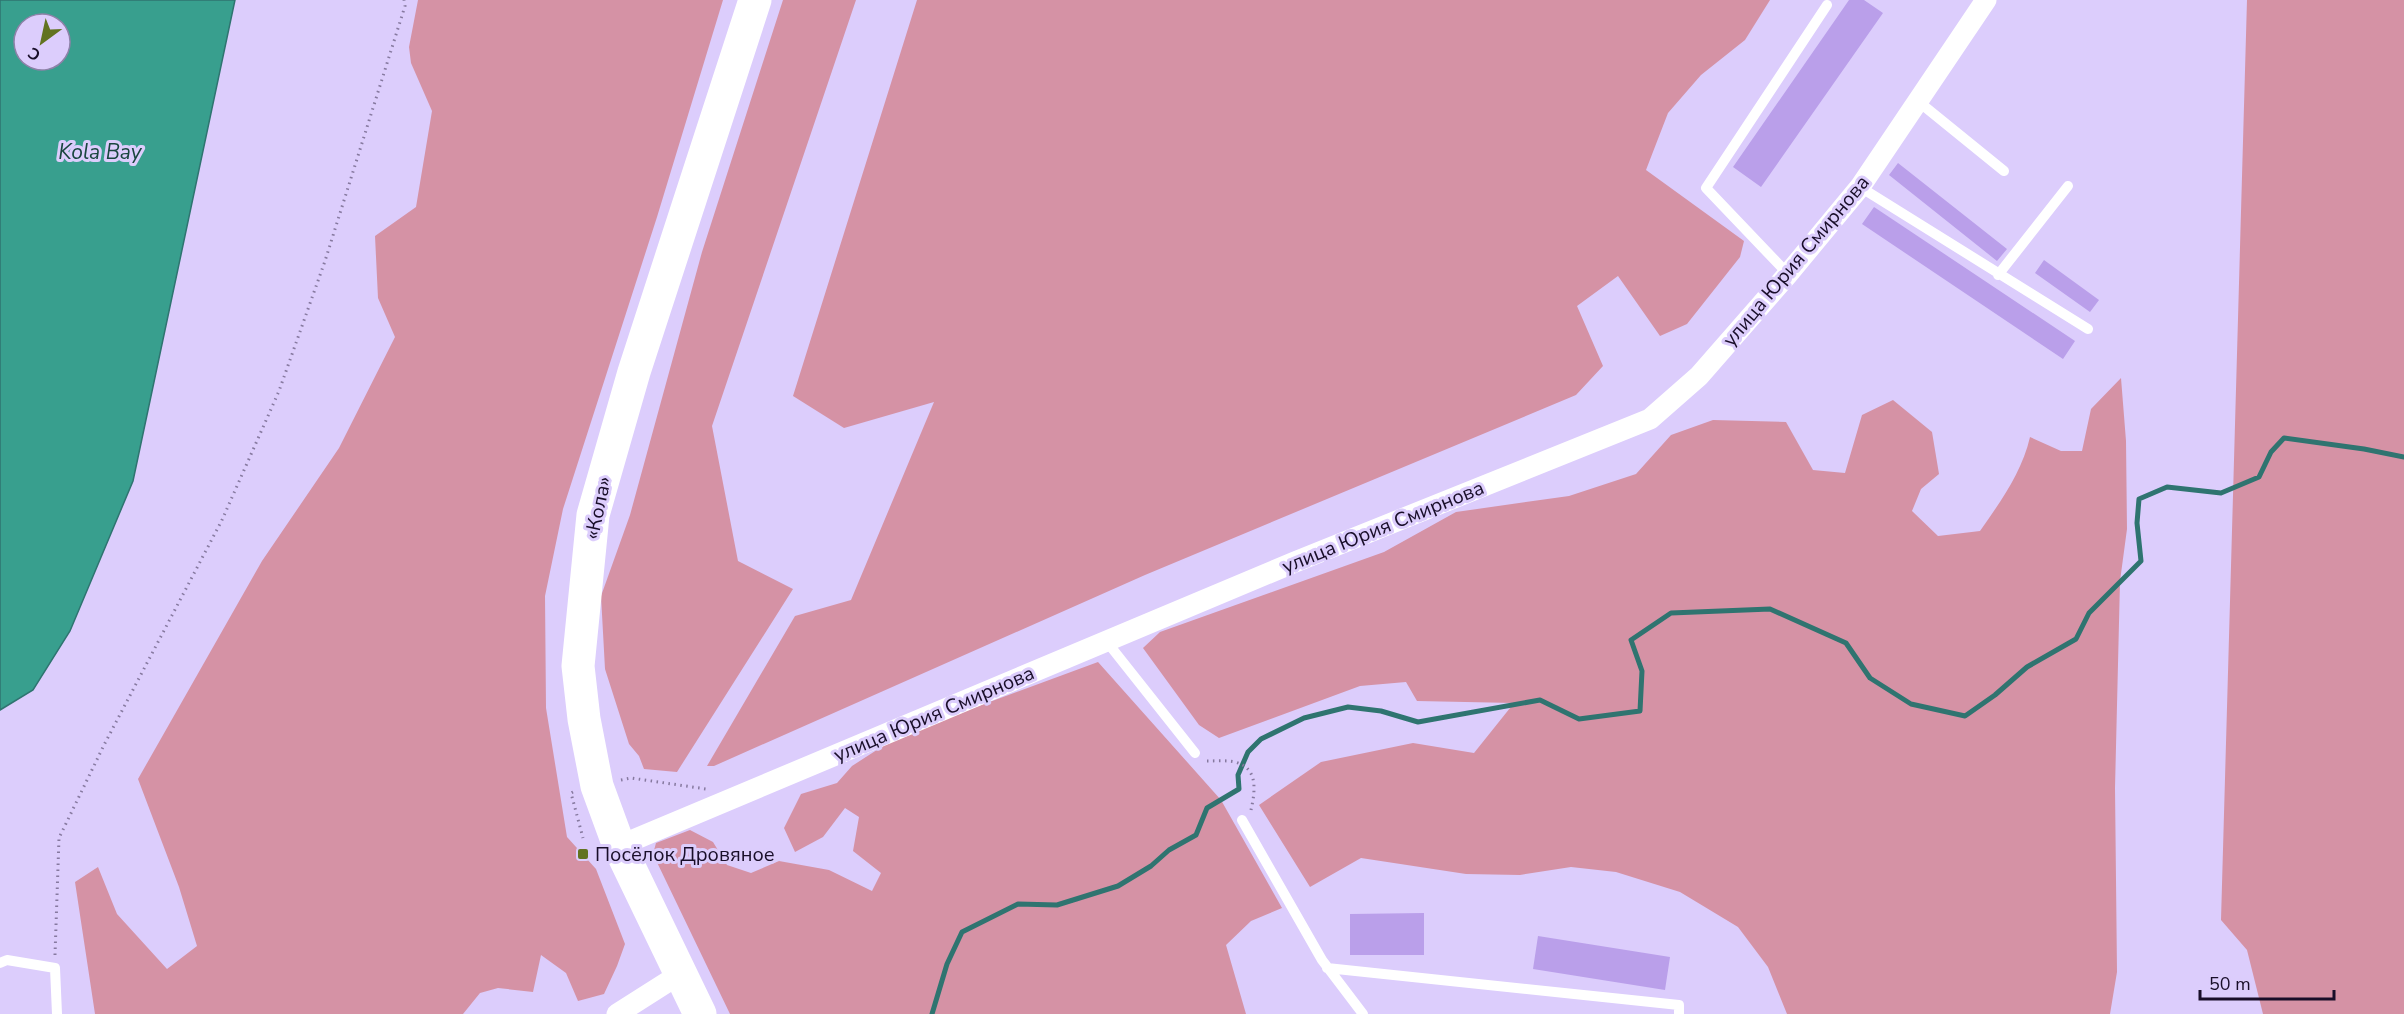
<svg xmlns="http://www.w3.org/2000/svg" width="2404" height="1014" font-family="'Nunito Sans',sans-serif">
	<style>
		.green { fill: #d592a5 }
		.water { fill: #389f8e; stroke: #2f7470; stroke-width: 1.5; fill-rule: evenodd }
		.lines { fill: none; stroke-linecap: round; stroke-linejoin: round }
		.stream { stroke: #2f7470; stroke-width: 5 }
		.building { fill: #ba9fea }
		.path { stroke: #86799f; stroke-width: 3; stroke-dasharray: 1.5 4.5; stroke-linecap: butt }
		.lane { stroke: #fff; stroke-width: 10 }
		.street { stroke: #fff; stroke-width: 21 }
		.highway { stroke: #fff; stroke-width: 33 }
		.poi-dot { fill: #627320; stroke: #dccdfc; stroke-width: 2 }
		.labels { text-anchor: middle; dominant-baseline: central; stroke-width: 6; stroke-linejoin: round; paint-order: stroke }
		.street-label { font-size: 20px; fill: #190e29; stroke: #dccdfc }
		.poi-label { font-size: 20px; fill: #190e29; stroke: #dccdfc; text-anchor: start }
		.water-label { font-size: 21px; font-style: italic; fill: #19463e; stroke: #dccdfc }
	</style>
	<rect width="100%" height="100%" fill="#dccdfc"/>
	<path class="green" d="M418 0H723L657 217 563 509 545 596 546 708 567 837 596 869 625 944 617 966 604 994 578 1001 566 973 541 955 533 992 498 988 480 993 463 1014H95L75 882 98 867 117 914 167 969 197 946 179 887 138 779 262 561 339 448 395 337 378 298 375 236 416 207 432 111 411 63 409 47Z
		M783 0H856L712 426 738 561 793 589 677 772 644 769 639 756 629 744 605 669 601 596 630 515 702 252Z
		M917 0H1770L1745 40 1701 75 1668 113 1646 170 1744 241 1740 257 1687 324 1660 336 1618 276 1577 306 1603 366 1576 395 1145 575 714 766H707L795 616 851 600 934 402 844 428 793 396Z
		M2247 0H2404V1014H2263L2247 950 2221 920Z
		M2121 378 2126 441 2127 529 2120 581 2115 788 2117 972 2110 1014H1787L1768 967 1738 927 1680 892 1616 872 1571 867 1520 875 1466 874 1361 858 1310 887 1259 805 1321 762 1413 743 1474 753 1514 703 1417 701 1406 682 1360 686 1219 738 1199 725 1143 648 1160 632 1384 552 1456 512 1569 496 1636 474 1671 435 1713 420 1786 422 1813 470 1845 473 1862 415 1893 400 1932 432 1939 474 1921 489 1912 511 1938 536 1980 531C2001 501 2022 472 2030 437L2061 451H2082L2091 409Z
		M1098 662 1221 800 1282 908 1251 921 1226 945 1246 1014H730L653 854 656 843 690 830 713 842 727 865 751 873 779 861 829 870 872 891 881 873 853 851 859 817 845 808 823 837 795 852 784 828 801 794 837 783 852 766 900 735Z"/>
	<path class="water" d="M0 0H235L133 481 70 631 33 690 0 710ZM24 24H60V60H24Z"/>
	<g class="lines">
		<path class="stream" d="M932 1014 947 964 962 932 1018 904 1057 905 1118 886 1151 866 1169 850 1196 835 1207 808 1239 789 1238 775 1248 752 1261 739 1304 718 1348 707 1381 711 1418 722 1540 700 1579 719 1640 711 1642 671 1631 640 1671 613 1770 609 1846 643 1870 678 1911 704 1965 716 1995 695 2027 667 2076 639 2089 613 2141 561 2137 523 2139 499 2167 487 2221 493 2259 477 2271 452 2284 438 2364 449 2404 457"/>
	</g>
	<path class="building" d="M1849 0H1864L1883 13 1761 187 1733 167Z
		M1898 163 2007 249 1997 261 1889 175Z
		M1874 207 2075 341 2063 359 1862 224Z
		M2044 260 2099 300 2090 312 2035 273Z
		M1424 913V955H1350V914Z
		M1538 936 1670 957 1665 990 1533 969Z"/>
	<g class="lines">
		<path class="path" d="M1207 761C1216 761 1226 760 1235 762 1259 768 1255 792 1251 810
			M621 780 631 778 706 789
			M573 792 571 793 583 838
			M55 955 59 838 104 745 222 520 279 391 325 261 405 6 404 0"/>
		<path class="lane" d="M1919 102 2004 171
			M1860 187 2088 329
			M1788 274 1706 188 1827 5
			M1998 275 2068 186
			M1107 642 1195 753
			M1242 820 1322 960 1363 1014
			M0 963 7 960 55 968 57 1014
			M1327 968 1679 1005V1014"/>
		<path class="street" d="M619 846 1295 562 1650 419 1699 376 1788 274 1860 187 1986 0
			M617 1014 680 974"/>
		<path class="highway" d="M700 1014 619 846 597 786 584 719 578 666 593 515 634 372 755 0"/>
	</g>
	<rect class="poi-dot" x="577" y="848" width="12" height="12" rx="3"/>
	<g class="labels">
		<g class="street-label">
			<text transform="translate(1796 261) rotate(-50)">улица Юрия Смирнова</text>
			<text transform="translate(598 508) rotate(-78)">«Кола»</text>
			<text transform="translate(1383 527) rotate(-22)">улица Юрия Смирнова</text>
			<text transform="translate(934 714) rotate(-23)">улица Юрия Смирнова</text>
		</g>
		<g class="poi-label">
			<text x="595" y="854">Посёлок Дровяное</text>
		</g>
		<g class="water-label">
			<text x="100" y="152">Kola Bay</text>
		</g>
	</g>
	<g transform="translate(42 42) rotate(213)"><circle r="28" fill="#dccdfc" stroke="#8e81a8" stroke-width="1.5"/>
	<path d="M0-4.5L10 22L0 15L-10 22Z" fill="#627320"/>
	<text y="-9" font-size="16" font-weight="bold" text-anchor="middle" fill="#190e29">С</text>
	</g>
	<path d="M2200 990v9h134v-9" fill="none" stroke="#190e29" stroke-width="3"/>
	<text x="2209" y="990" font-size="18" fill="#190e29" stroke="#dccdfc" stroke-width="4.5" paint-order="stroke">50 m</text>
</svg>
